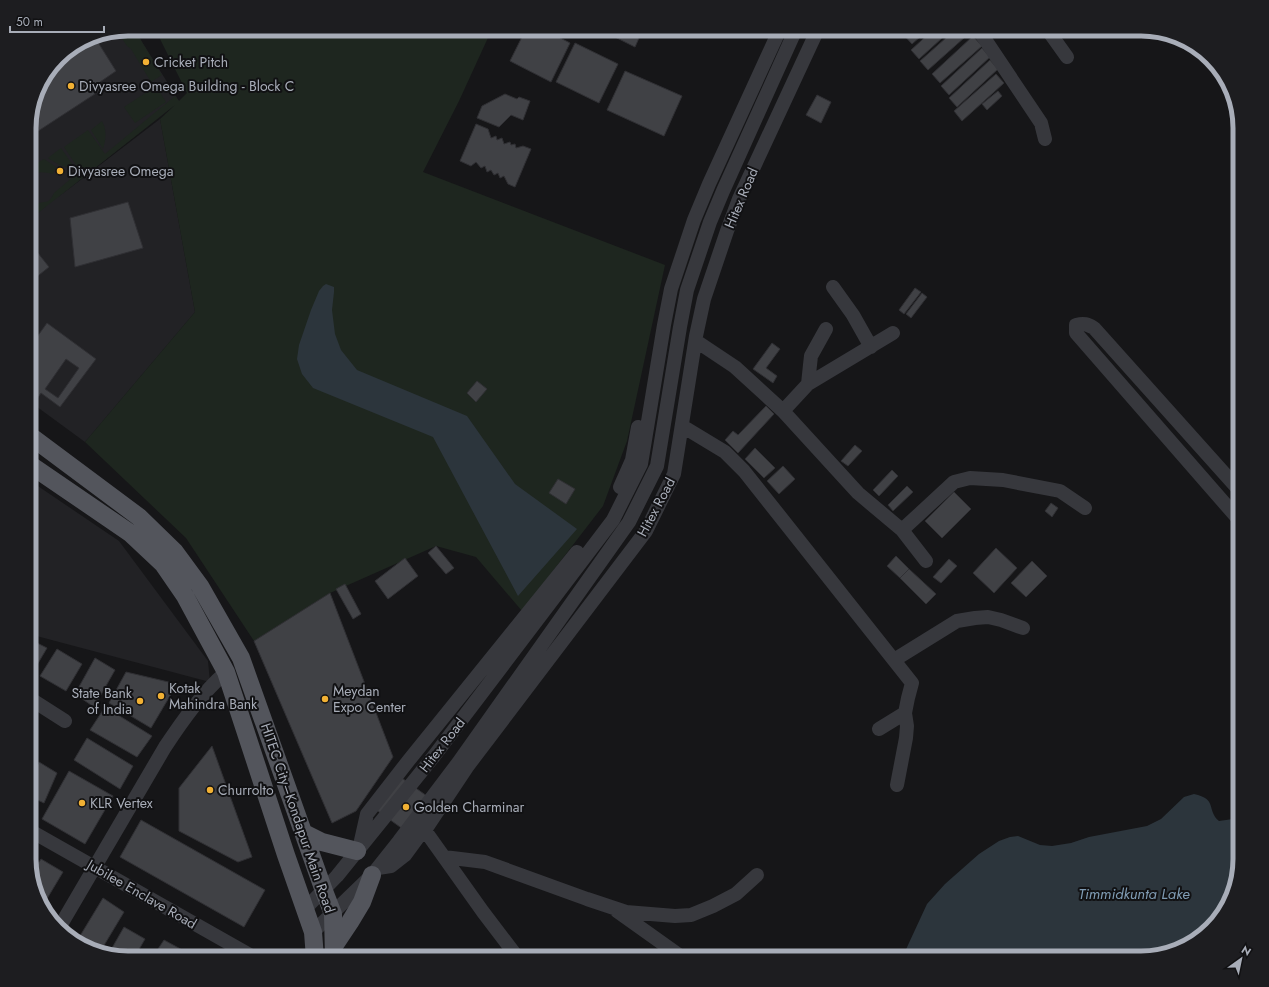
<svg xmlns="http://www.w3.org/2000/svg" width="1269" height="987" font-family="Jost,sans-serif">
	<style>
		.built { fill: #222225 }
		.green { fill: #1e261f }
		.water { fill: #2c353c }
		.building { fill: #404145; stroke: #303034; fill-rule: evenodd }
		.lines { fill: none; stroke-linecap: round; stroke-linejoin: round }
		.minor { stroke: #37383d; stroke-width: 14 }
		.major { stroke: #53555c; stroke-width: 18 }
		.poi-dot { fill: #f2b134; stroke: #111113; stroke-width: 1.5 }
		.labels { text-anchor: middle; dominant-baseline: central; stroke-width: 4; stroke-linejoin: round; paint-order: stroke }
		.poi-label { font-size: 14px; fill: #a8adb8; stroke: #111113; text-anchor: start }
		.street-label { font-size: 14px; fill: #a8adb8; stroke: #111113 }
		.water-label { font-size: 15px; font-style: italic; fill: #7f9bb3; stroke: #111113 }
		.rim { fill: none; stroke: #a8adb8; stroke-width: 5 }
	</style>
	<rect width="100%" height="100%" fill="#161618"/>
	<path class="built" d="M127 29H135L142 42 179 101 57 198 160 119 195 312 85 442 29 401V121L39 84 62 54 90 36Z
		M29 480 119 541 208 661 210 682 29 634Z"/>
	<path class="green" d="M128 29H135L142 42 162 75 151 82 131 49 127 46 117 31Z
		M155 29H492L459 101 423 172 665 265 627 441 603 506 522 611 476 557 436 546 330 593 254 641 186 538 85 442 195 312 160 119 175 105 29 220V211C32 209 35 205 37 204 47 200 48 205 54 193L80 171 64 147 88 130 105 154 175 96 179 101 187 93Z
		M156 86 166 102 135 123 124 107Z
		M102 121C107 130 106 139 103 149L91 130Z
		M61 148 74 167C64 169 56 163 48 158Z
		M44 159 56 167 53 174C44 172 37 171 29 176V168Z"/>
	<path class="water" d="M326 284 334 287V292L332 310 335 334 341 350 357 370 467 416 515 484 577 529 518 596 433 437 313 388 302 374 297 359 299 345 311 310 319 291 323 286Z
		M1194 794C1218 799 1206 810 1219 821L1233 819 1240 822V860L1235 891 1220 920 1185 948 1141 958H902L927 904 945 884 979 854 999 841 1010 837 1018 836 1040 845 1052 846 1071 843 1089 837 1147 826 1161 819 1184 797Z"/>
	<path class="building" d="M526 29H543L570 43 551 82 510 61Z
		M599 29H643L635 47Z
		M906 29H929L912 44 902 33Z
		M934 29H952L919 59 911 50Z
		M956 29H974L928 70 920 61Z
		M90 36H94L116 71 100 82 104 88 29 137V121L39 84 62 54Z
		M973 36 982 46 940 83 932 74Z
		M575 43 618 64 599 103 556 82Z
		M982 48 990 57 949 95 941 86Z
		M990 60 998 69 957 107 949 98Z
		M625 71 682 96 664 136 607 110Z
		M996 74 1004 83 962 121 954 111Z
		M998 91 1002 96 987 110 982 104Z
		M505 94 517 99 519 97 530 101 523 120 511 115 499 127 477 118 482 106Z
		M817 95 831 102 821 123 806 115Z
		M476 124 488 129 491 138 496 136 497 140 502 138 504 144 510 142 511 145 515 144 516 148 523 146 531 149 515 187 508 184 504 176 500 178 498 173 494 175 491 170 487 172 485 166 481 168 476 162 471 166 460 161Z
		M128 202 143 248 75 267 70 218Z
		M34 248 49 267 29 283V252Z
		M915 288 921 292 904 314 899 310Z
		M922 293 927 297 911 318 906 314Z
		M47 323 96 359 60 407 41 393 37 399 29 393V387L35 379 29 375V348ZM66 359 79 368 58 398 45 389Z
		M772 343 780 349 766 368 777 376 773 383 753 369Z
		M477 381 487 389 476 402 467 393Z
		M766 406 774 414 738 453 725 440 733 431 738 435Z
		M855 445 862 451 848 466 841 461Z
		M755 448 775 468 764 478 745 459Z
		M783 466 795 479 779 494 767 481Z
		M892 470 898 476 879 496 873 490Z
		M558 479 575 489 566 504 549 493Z
		M907 486 913 492 893 511 888 505Z
		M954 492 971 509 942 538 925 521Z
		M1051 503 1058 508 1052 517 1045 511Z
		M436 546 454 568 446 574 428 553Z
		M996 548 1017 568 994 593 973 573Z
		M896 556 909 569 900 578 887 566Z
		M405 558 418 576 388 599 375 581Z
		M949 559 957 566 941 583 933 577Z
		M1032 561 1047 576 1026 597 1011 583Z
		M909 569 936 594 926 604 900 578Z
		M345 584 361 614 353 619 336 589Z
		M330 593 393 757 356 811 332 823 254 641Z
		M29 639 47 648 34 670 29 667Z
		M57 649 82 664 66 691 40 676Z
		M95 658 115 670 94 707 75 694Z
		M126 672 177 684 151 728 109 703Z
		M105 707 152 736 137 757 90 730Z
		M87 738 133 766 120 789 74 760Z
		M212 746 252 857 238 862 179 831V788Z
		M39 762 57 773 44 803 29 796V783Z
		M69 771 113 796 85 844 42 819Z
		M399 776 438 804 414 837 375 809Z
		M141 820 265 890 244 927 120 857Z
		M41 859 63 872 42 907 39 903 31 874Z
		M103 898 124 912 103 947 80 936Z
		M124 927 145 939 134 958 108 955Z
		M164 940 197 958H152Z
		M85 943 102 954 96 953 83 946Z"/>
	<g class="lines">
		<path class="minor" d="M978 29 1041 123 1045 139
			M1047 29 1067 57
			M833 287 853 315 871 347
			M696 341 735 367 783 411 858 493 902 530 954 482 970 478 1003 480 1060 491 1085 508
			M808 384 893 333
			M783 411 808 384 810 365 811 356 826 329
			M682 426 725 452 744 471 912 683 908 698 905 713 879 729
			M620 487 632 460 638 427
			M1240 491 1094 328C1087 324 1084 323 1076 325V333L1240 521
			M902 530 926 561
			M894 660 957 621 975 618 988 617 1001 620 1023 628
			M29 698 65 721
			M897 785 906 738 907 726 905 713
			M424 829 483 912 518 958
			M29 830 255 958
			M360 845 367 814 409 760 577 552
			M444 857 485 862 587 899 626 912 675 916 691 915 713 906 736 894 757 875
			M378 868 391 866 405 855 424 829 427 827 467 767 646 531 674 474 696 336 704 299 727 231 739 199 818 29
			M305 909 337 876 434 756 613 520 641 464 664 325 671 289 694 220 709 184 780 29
			M617 911 683 958
			M59 928 165 747C183 720 202 693 226 672
			M313 932 372 875 399 841 458 763 629 522 657 466 680 327 687 290 710 222 723 191 796 29"/>
		<path class="major" d="M29 435 139 517 175 552 200 586 241 658 324 891 333 914 334 958
			M29 464 130 533 163 564 185 596 226 672 286 855 313 932 315 958
			M304 833 322 842 357 851
			M334 946 350 922 362 902 372 875"/>
	</g>
	<g class="poi-dot">
		<circle cx="146" cy="62" r="4"/>
		<circle cx="71" cy="86" r="4"/>
		<circle cx="60" cy="171" r="4"/>
		<circle cx="161" cy="696" r="4"/>
		<circle cx="325" cy="699" r="4"/>
		<circle cx="140" cy="701" r="4"/>
		<circle cx="210" cy="790" r="4"/>
		<circle cx="82" cy="803" r="4"/>
		<circle cx="406" cy="807" r="4"/>
	</g>
	<g class="labels">
		<g class="poi-label">
			<text x="154" y="62">Cricket Pitch</text>
			<text x="79" y="86">Divyasree Omega Building - Block C</text>
			<text x="68" y="171">Divyasree Omega</text>
			<text x="169" y="688">Kotak<tspan x="169" dy="16">Mahindra Bank</tspan></text>
			<text x="333" y="691">Meydan<tspan x="333" dy="16">Expo Center</tspan></text>
			<text x="132" y="693" text-anchor="end">State Bank<tspan x="132" dy="16">of India</tspan></text>
			<text x="218" y="790">Churrolto</text>
			<text x="90" y="803">KLR Vertex</text>
			<text x="414" y="807">Golden Charminar</text>
		</g>
		<g class="street-label">
			<text transform="translate(741 198) rotate(-67)">Hitex Road</text>
			<text transform="translate(656 507) rotate(-62)">Hitex Road</text>
			<text transform="translate(442 745) rotate(-52)">Hitex Road</text>
			<text transform="translate(298 818) rotate(71)">HITEC City–Kondapur Main Road</text>
			<text transform="translate(142 894) rotate(30)">Jubilee Enclave Road</text>
		</g>
		<g class="water-label">
			<text x="1134" y="894">Timmidkunta Lake</text>
		</g>
	</g>
	<path d="M0 0H1269V987H0ZM128 36H1141A92 92 0 0 1 1233 128V859A92 92 0 0 1 1141 951H128A92 92 0 0 1 36 859V128A92 92 0 0 1 128 36Z" fill="#1d1d20" fill-rule="evenodd"/>
	<path class="rim" d="M128 36H1141A92 92 0 0 1 1233 128V859A92 92 0 0 1 1141 951H128A92 92 0 0 1 36 859V128A92 92 0 0 1 128 36Z"/>
	<g transform="translate(1241 959) rotate(33)" stroke="#111113" stroke-width="3" paint-order="stroke">
	<path d="M0-3L7 15L0 10L-7 15Z" fill="#a8adb8"/>
	<text y="-6" font-size="11" font-weight="bold" text-anchor="middle" fill="#a8adb8">N</text>
	</g>
	<path d="M10 26v6h94v-6" fill="none" stroke="#a8adb8" stroke-width="2"/>
	<text x="16" y="26" font-size="12" fill="#a8adb8" stroke="#111113" stroke-width="3" paint-order="stroke">50 m</text>
</svg>
